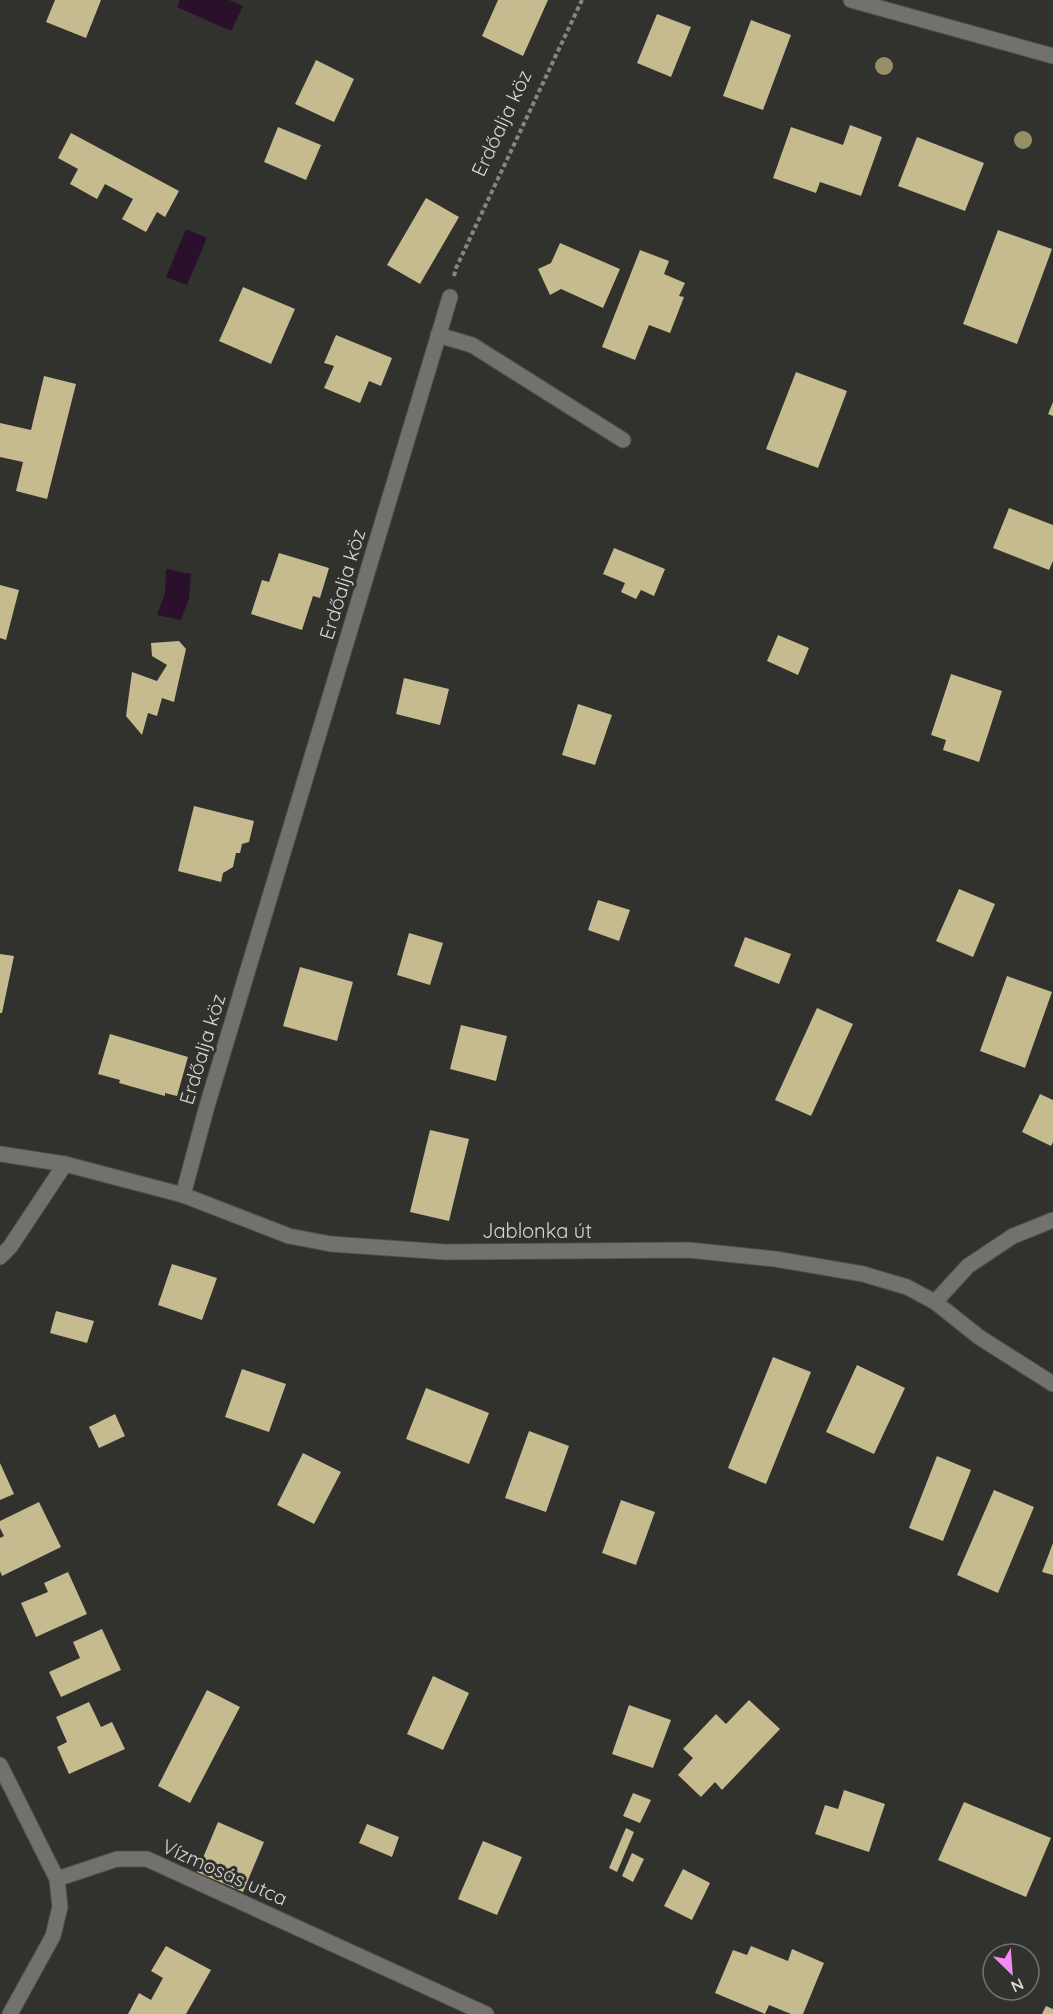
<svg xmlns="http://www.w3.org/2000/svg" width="1053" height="2014" font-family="Quicksand,sans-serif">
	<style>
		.water { fill: #2b102b }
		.building { fill: #c5bb8e }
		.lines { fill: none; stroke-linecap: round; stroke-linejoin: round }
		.street-casing { stroke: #4e4e4c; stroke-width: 17 }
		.secondary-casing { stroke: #4e4e4c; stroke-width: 17 }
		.path { stroke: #858583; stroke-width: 4; stroke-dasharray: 4.5 3; stroke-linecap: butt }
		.street { stroke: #72716e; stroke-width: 15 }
		.secondary { stroke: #72716e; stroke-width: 15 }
		.tree { fill: #978f67 }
		.labels { text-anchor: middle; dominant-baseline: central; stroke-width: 6; stroke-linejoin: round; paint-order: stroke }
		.street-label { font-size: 20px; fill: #d7d7d6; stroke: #31312e }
	</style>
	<rect width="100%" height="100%" fill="#31312e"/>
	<path class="water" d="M180 0H229L243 6 231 31 177 7Z
		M186 229 207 238 187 285 166 277Z
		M166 569 191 574 189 598 181 620 157 615 165 593Z"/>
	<path class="building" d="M55 0H101L86 38 46 22Z
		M498 0H548L523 56 482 36Z
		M657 14 691 27 671 77 637 63Z
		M751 20 791 35 763 110 723 96Z
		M316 60 354 79 334 122 295 104Z
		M850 125 882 137 861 196 820 182 816 193 773 178 791 127 843 145Z
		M278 127 321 145 306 180 264 162Z
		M71 133 179 191 165 217 157 212 146 232 122 219 133 199 105 184 97 199 70 184 78 169 58 158Z
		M917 137 984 163 965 211 898 186Z
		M426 198 459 217 420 284 387 265Z
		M998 230 1052 249 1017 344 963 324Z
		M560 243 620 269 603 308 561 289 550 295 538 269 551 263Z
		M640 250 669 261 664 274 685 283 679 296 684 297 670 333 649 325 635 360 602 347Z
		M243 287 295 309 271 364 219 341Z
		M336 335 392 358 381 386 369 381 360 403 324 388 334 366 324 363Z
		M796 372 847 391 818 468 766 449Z
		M44 376 76 384 47 499 16 491 23 462 0 457V423L31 430Z
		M1053 402V416L1048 414Z
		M1009 508 1053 525V561L1049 570 993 548Z
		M614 548 665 569 654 596 641 590 636 599 621 592 625 583 603 574Z
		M279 553 329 568 320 598 313 596 302 630 251 614 262 580 269 582Z
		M0 585 19 590 6 640 0 638Z
		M778 635 809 648 798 675 767 661Z
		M179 641 186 649 174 702 162 698 157 716 148 713 142 735 126 716 132 672 157 681 167 665 152 656 151 643Z
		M951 674 1002 691 979 762 943 750 946 740 931 735Z
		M404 678 449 689 440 725 396 714Z
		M578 704 612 715 595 765 562 755Z
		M194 806 254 821 249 842 242 844 240 853H236L233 867 223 873 221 882 178 871Z
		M959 889 995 904 973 957 936 941Z
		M598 900 630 910 619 941 588 930Z
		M409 933 443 943 430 985 397 975Z
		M745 937 791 954 779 984 734 966Z
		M0 954 14 956 2 1013H0Z
		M300 967 353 982 337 1041 283 1026Z
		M1007 976 1052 992 1025 1068 980 1051Z
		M817 1008 853 1024 811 1116 775 1100Z
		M461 1025 507 1036 496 1081 450 1069Z
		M110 1034 188 1057 177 1096 165 1093V1096L119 1083 120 1080 98 1074Z
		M1040 1094 1053 1100V1142L1051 1146 1022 1132Z
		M430 1130 469 1139 449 1221 410 1212Z
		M172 1264 217 1278 202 1320 158 1305Z
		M56 1311 94 1321 87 1343 50 1333Z
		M773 1357 811 1372 766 1484 728 1468Z
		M857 1365 905 1388 874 1454 826 1432Z
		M242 1369 286 1384 269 1432 225 1417Z
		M426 1388 489 1413 469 1464 406 1439Z
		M115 1414 125 1436 99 1448 89 1427Z
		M529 1431 569 1446 546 1512 505 1498Z
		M303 1453 341 1472 314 1524 277 1505Z
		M937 1456 971 1470 943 1541 909 1528Z
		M0 1463 14 1494 0 1500Z
		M994 1490 1034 1507 998 1593 957 1575Z
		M621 1500 655 1512 636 1565 602 1553Z
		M39 1502 61 1547 2 1576 0 1571V1538L4 1536 0 1528V1521Z
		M1053 1543V1575L1042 1572Z
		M68 1572 87 1614 36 1637 21 1603 48 1592 44 1583Z
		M102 1629 121 1670 61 1697 49 1672 80 1658 73 1642Z
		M433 1676 469 1693 443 1750 407 1734Z
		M207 1690 240 1707 190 1803 158 1786Z
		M749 1700 780 1729 722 1790 715 1782 701 1797 678 1775 693 1758 683 1749 716 1714 726 1724Z
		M89 1702 101 1727 112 1722 125 1749 69 1774 57 1747 67 1742 56 1717Z
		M629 1705 671 1720 653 1768 612 1754Z
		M844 1790 885 1804 869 1852 815 1834 825 1805 838 1809Z
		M633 1793 651 1800 640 1823 623 1816Z
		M964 1802 1051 1838 1026 1897 938 1860Z
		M218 1822 264 1842 243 1892 197 1872Z
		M367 1824 399 1837 392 1857 359 1843Z
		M626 1828 634 1832 617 1872 609 1868Z
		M483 1841 522 1857 497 1915 458 1899Z
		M632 1853 644 1859 633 1882 622 1876Z
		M683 1869 710 1883 692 1920 664 1906Z
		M166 1946 211 1970 186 2014H128L139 1993 151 2000 163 1978 151 1971Z
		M751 1946 788 1961 792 1949 824 1963 803 2014H791L769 2005 765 2014 715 1993 733 1950 747 1955Z
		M1046 2006 1053 2009V2014H1042Z"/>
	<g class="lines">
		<defs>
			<path id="street" d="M851 0 1053 56
				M438 335 472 345 623 440
				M183 1195 207 1106 450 297
				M0 1257 10 1247 65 1164
				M935 1302 968 1266 1013 1236 1053 1220
				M0 1765 57 1879 60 1907 53 1936 10 2014
				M57 1879 117 1859H147L486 2014"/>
			<path id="secondary" d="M0 1154 65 1164 183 1195 289 1236 331 1244 445 1252 689 1250 775 1259 863 1274 907 1287 935 1302 979 1337 1053 1384"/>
		</defs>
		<use href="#street" class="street-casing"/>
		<use href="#secondary" class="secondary-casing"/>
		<path class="path" d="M454 276 456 268 582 0"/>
		<use href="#street" class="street"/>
		<use href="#secondary" class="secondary"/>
	</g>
	<g class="tree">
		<circle cx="884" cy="66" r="9"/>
		<circle cx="1023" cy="140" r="9"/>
	</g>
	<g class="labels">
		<g class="street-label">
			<text transform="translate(501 123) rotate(-65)">Erdőalja köz</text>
			<text transform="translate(342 584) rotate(-73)">Erdőalja köz</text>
			<text transform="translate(202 1049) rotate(-73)">Erdőalja köz</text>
			<text x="537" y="1230">Jablonka út</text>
			<text transform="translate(225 1872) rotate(24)">Vízmosás utca</text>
		</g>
	</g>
	<g transform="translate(1011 1972) rotate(155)"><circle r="28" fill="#31312e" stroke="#737371" stroke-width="1.5"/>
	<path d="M0-4.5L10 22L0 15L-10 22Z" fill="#f38af2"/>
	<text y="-9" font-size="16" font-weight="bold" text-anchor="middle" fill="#d7d7d6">N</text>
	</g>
</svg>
